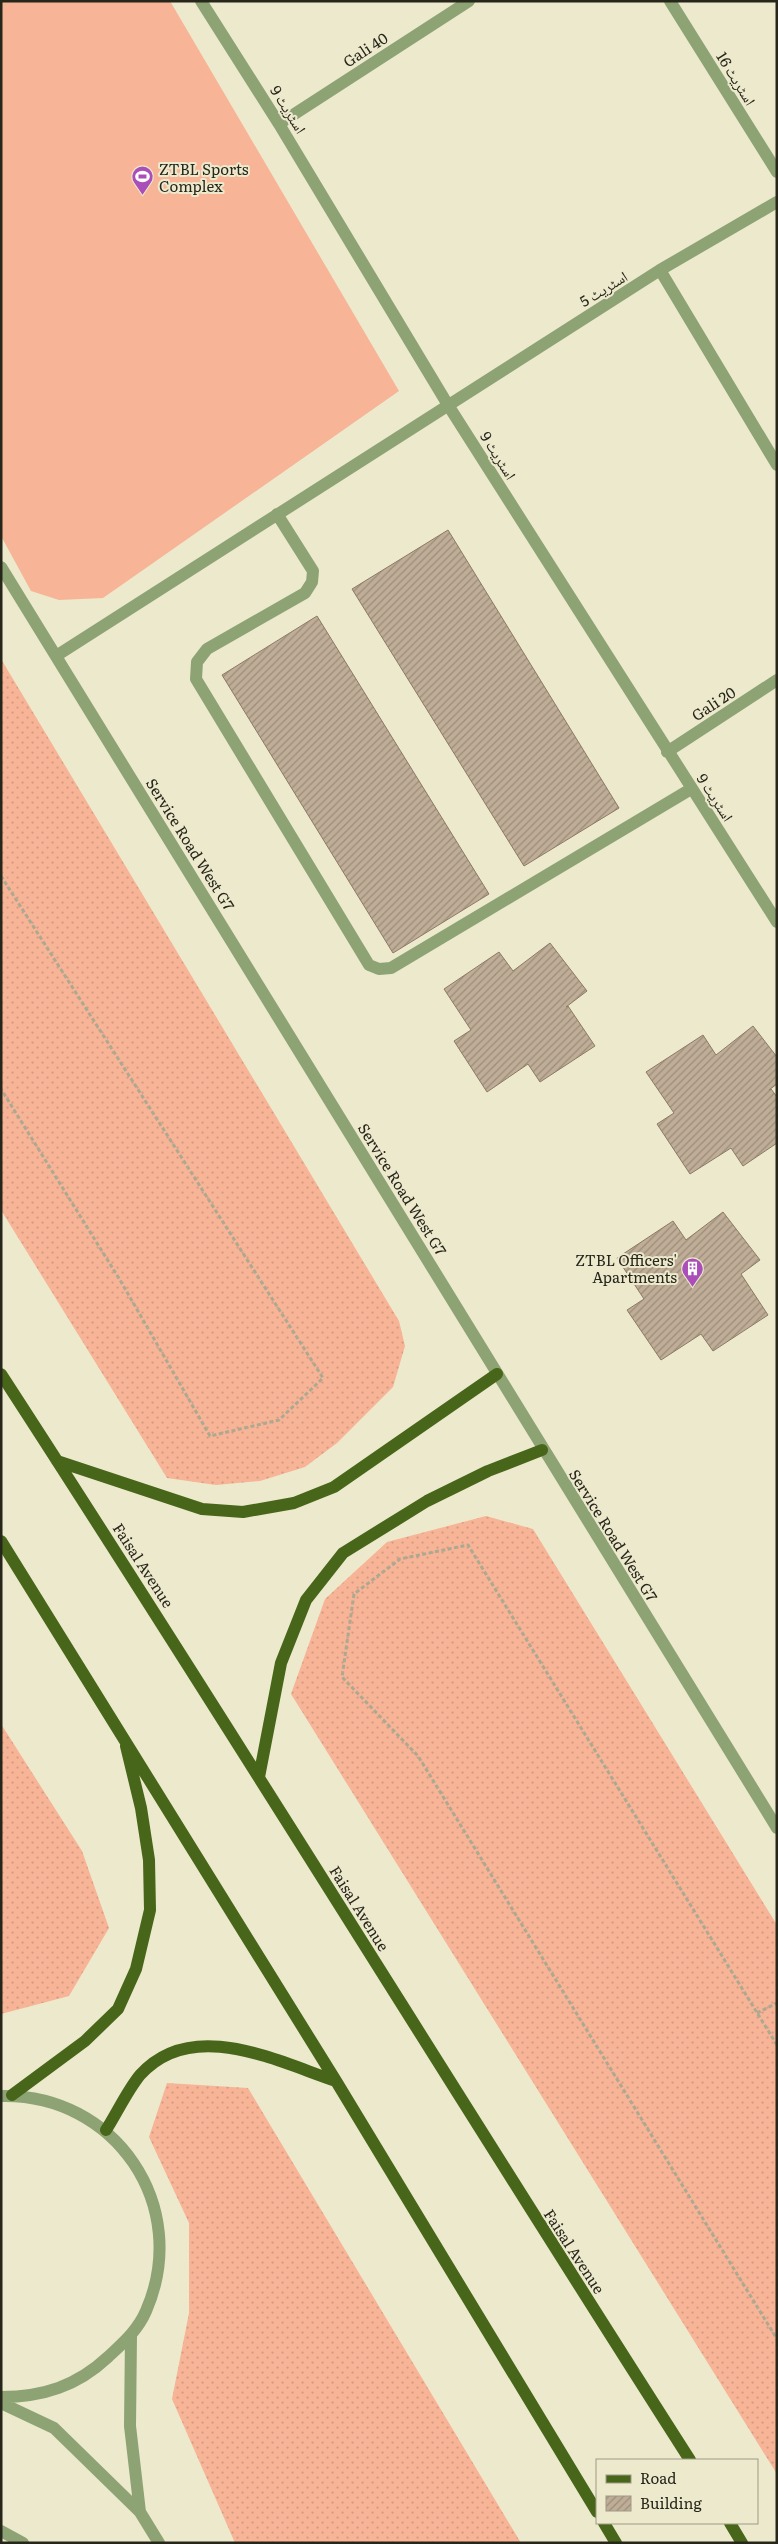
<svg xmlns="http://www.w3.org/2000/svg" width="778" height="2544" font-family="Literata,'Noto Naskh Arabic',serif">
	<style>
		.grass { fill: url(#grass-dots) }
		.pitch { fill: #f7b496 }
		.building { fill: url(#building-hatch); stroke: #8b7a64 }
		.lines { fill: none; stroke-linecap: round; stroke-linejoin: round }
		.path { stroke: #aca992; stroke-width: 3; stroke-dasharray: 4 2.5; stroke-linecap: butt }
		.minor { stroke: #8da374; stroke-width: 12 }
		.major { stroke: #48661a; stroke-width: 12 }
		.labels { text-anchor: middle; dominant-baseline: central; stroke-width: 4; stroke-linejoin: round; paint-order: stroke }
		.street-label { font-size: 15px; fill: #27261b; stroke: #ede9cd }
		.poi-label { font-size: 15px; fill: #27261b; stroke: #ede9cd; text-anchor: start }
	</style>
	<defs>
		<pattern id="grass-dots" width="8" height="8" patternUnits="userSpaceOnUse" patternTransform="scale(1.25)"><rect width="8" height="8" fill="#f7b496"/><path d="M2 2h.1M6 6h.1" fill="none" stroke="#d49b81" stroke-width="1.8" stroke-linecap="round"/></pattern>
		<pattern id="building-hatch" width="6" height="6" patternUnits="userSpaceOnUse" patternTransform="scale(1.25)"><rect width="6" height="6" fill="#bfad97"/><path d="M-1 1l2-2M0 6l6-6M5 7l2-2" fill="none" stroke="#9b8d7a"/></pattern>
	</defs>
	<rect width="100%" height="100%" fill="#ede9cd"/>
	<path class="grass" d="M1 659 399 1321 405 1346 393 1387 337 1443 305 1467 260 1481 216 1485 167 1478 1 1210Z
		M486 1516 533 1529 777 1925V2474L291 1694 325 1599 387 1542Z
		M1 1724 82 1851 109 1928 69 1996 1 2014Z
		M167 2083 248 2088 521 2543H235L172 2399 189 2313V2223L149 2137Z"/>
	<path class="pitch" d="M1 1H170L399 391 103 598 59 600 31 591 1 536Z"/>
	<path class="building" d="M448 530 619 808 524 866 352 589Z
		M317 616 489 894 393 953 222 675Z
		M550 943 587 991 566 1007 568 1006 595 1046 540 1082 528 1064 487 1092 454 1041 471 1030 444 989 499 952 513 971Z
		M753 1026 777 1057V1084L769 1090 771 1089 777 1097V1143L743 1166 731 1148 690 1174 657 1124 674 1113 646 1072 703 1035 716 1055Z
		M723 1212 760 1260 741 1274 768 1315 713 1351 701 1334 661 1360 627 1310 644 1299 617 1258 673 1221 686 1240Z"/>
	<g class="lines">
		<path class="path" d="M1 876 323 1378 279 1420 210 1436 120 1280 1 1089
			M757 2013 777 2003
			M777 2045 468 1545 400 1559 354 1594 342 1677 418 1756 777 2339"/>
		<path class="minor" d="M201 1 279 124 448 405 777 922
			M670 1 777 172
			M279 124 469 1
			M660 270 777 465
			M277 514 313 571 312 582 305 593 207 649 197 662 196 679 369 965 379 969 391 968 691 789
			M1 567C261 987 517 1409 777 1828
			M56 656 660 270 777 202
			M667 752 777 680
			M1 2096C115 2093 192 2206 146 2311 138 2330 123 2343 108 2357 77 2386 43 2397 1 2397
			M131 2336 130 2426 140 2512
			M1 2403 54 2428 140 2512 159 2543
			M1 2531 23 2543"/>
		<path class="major" d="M1 1374C235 1734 459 2099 690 2460
			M57 1461 202 1509 243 1512 294 1503 334 1487 497 1374
			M1 1541 336 2081 597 2512
			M259 1777 281 1663 306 1600 343 1553 427 1501 488 1471 542 1450
			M12 2095 85 2041 118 2009 136 1969 150 1910 149 1860 141 1808 126 1746
			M106 2130C117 2113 127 2091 140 2075 192 2017 276 2061 336 2081
			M604 2523 616 2543
			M730 2523 742 2543"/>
	</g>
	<defs>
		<symbol id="stadium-pin" viewBox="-11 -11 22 30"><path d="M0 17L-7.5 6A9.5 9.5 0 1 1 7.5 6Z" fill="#aa4eb9" stroke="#ede9cd"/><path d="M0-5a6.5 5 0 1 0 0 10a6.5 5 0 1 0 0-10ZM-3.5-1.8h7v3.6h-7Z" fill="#fff"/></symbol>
		<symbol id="building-pin" viewBox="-11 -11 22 30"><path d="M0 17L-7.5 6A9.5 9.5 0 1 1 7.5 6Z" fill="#aa4eb9" stroke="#ede9cd"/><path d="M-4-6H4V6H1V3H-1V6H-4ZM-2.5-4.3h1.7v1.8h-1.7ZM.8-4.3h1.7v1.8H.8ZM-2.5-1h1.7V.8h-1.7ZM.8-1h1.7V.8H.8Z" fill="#fff"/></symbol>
	</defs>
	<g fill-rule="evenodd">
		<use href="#stadium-pin" x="130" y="164" width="25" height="34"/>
		<use href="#building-pin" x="680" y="1256" width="25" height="34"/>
	</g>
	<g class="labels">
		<g class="street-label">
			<text transform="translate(365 49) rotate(-33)">Gali 40</text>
			<text transform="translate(737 78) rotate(58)">اسٹریٹ 16</text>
			<text transform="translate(289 109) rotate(58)">اسٹریٹ 9</text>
			<text transform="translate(603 288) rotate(-32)">اسٹریٹ 5</text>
			<text transform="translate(499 455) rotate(58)">اسٹریٹ 9</text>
			<text transform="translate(713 703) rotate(-33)">Gali 20</text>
			<text transform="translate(716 797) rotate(57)">اسٹریٹ 9</text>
			<text transform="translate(191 844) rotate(58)">Service Road West G7</text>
			<text transform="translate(403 1189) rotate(58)">Service Road West G7</text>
			<text transform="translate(614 1535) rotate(58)">Service Road West G7</text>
			<text transform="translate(144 1565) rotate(57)">Faisal Avenue</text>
			<text transform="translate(360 1908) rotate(58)">Faisal Avenue</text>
			<text transform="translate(575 2251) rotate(57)">Faisal Avenue</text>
		</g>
		<g class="poi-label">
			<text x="159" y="168">ZTBL Sports<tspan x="159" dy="17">Complex</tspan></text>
			<text x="677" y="1259" text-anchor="end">ZTBL Officers'<tspan x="677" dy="17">Apartments</tspan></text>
		</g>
	</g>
	<rect width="778" height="2544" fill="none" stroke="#27261b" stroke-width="5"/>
	<rect x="596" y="2459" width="162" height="65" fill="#ede9cd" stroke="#9e9b86"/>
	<rect x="606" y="2475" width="25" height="8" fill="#48661a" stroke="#9e9b86"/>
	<text x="640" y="2484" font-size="15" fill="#27261b">Road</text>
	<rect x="606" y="2496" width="25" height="15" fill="url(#building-hatch)" stroke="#9e9b86"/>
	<text x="640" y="2509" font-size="15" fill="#27261b">Building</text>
</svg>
